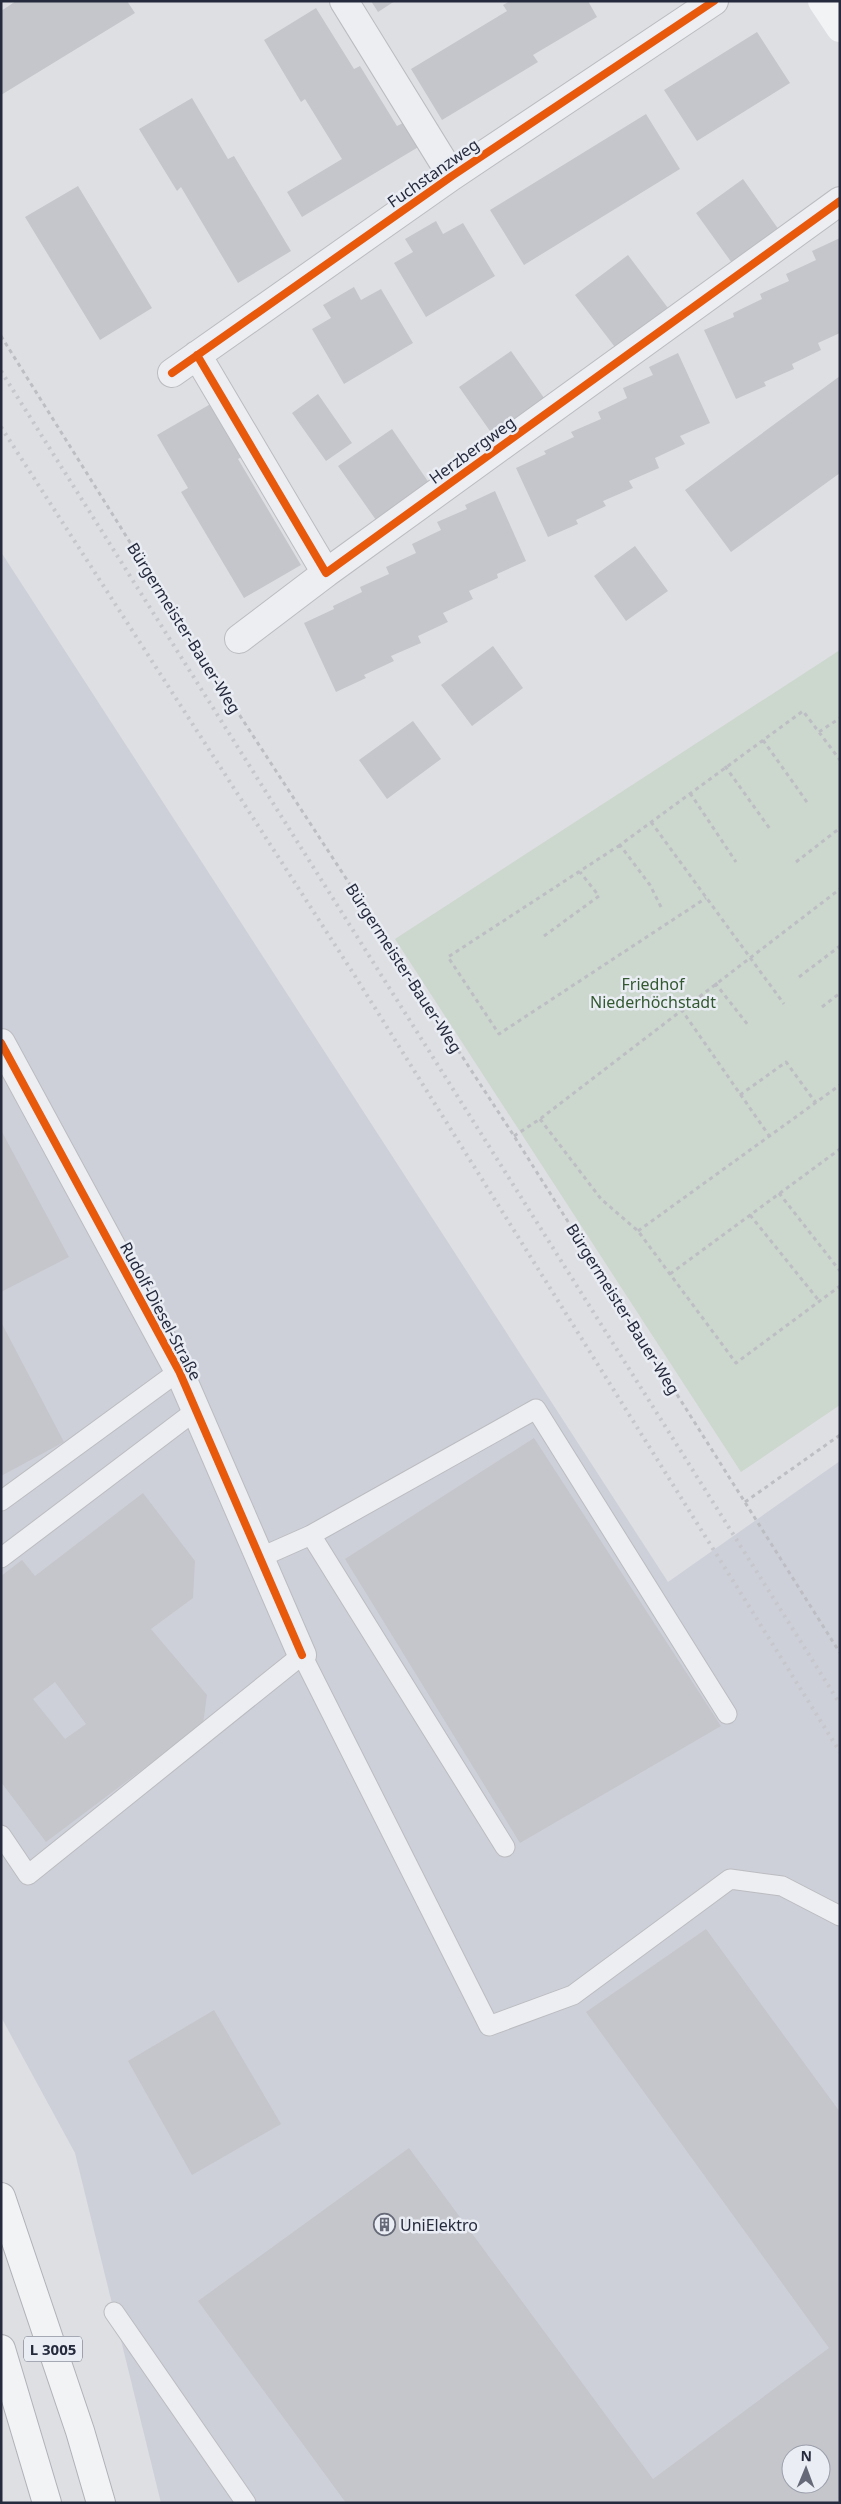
<svg xmlns="http://www.w3.org/2000/svg" width="841" height="2504" font-family="'Noto Sans',sans-serif">
	<style>
		.built { fill: #ced0d9; fill-rule: evenodd }
		.green { fill: #ccd7ce }
		.building { fill: #c5c6cb; fill-rule: evenodd }
		.lines { fill: none; stroke-linecap: round; stroke-linejoin: round }
		.lane-casing { stroke: #bbbcc1; stroke-width: 21 }
		.street-casing { stroke: #bbbcc1; stroke-width: 30 }
		.highway-casing { stroke: #b0b2b8; stroke-width: 30 }
		.path { stroke: #bdbec4; stroke-width: 3; stroke-dasharray: 4 4; stroke-linecap: butt }
		.lane { stroke: #edeef1; stroke-width: 19 }
		.street { stroke: #edeef1; stroke-width: 28 }
		.secondary { stroke: #f2f3f5; stroke-width: 28 }
		.highway { stroke: #f2f3f5; stroke-width: 28 }
		.rail { stroke: #c6c7cc; stroke-width: 4; stroke-dasharray: 2.5 5; stroke-linecap: butt }
		.cycleway-casing { stroke: #eaedf4; stroke-width: 11 }
		.cycleway { stroke: #e8590c; stroke-width: 8 }
		.labels { text-anchor: middle; dominant-baseline: central; stroke-width: 5; stroke-linejoin: round; paint-order: stroke }
		.shield { fill: #eaedf4; stroke: #606474; stroke-width: 1 }
		.shield-label { font-size: 15px; font-weight: bold; fill: #252a3d }
		.street-label { font-size: 16px; fill: #252a3d; stroke: #eaedf4 }
		.park-label { font-size: 16px; fill: #335931; stroke: #eaedf4 }
		.poi-label { font-size: 16px; fill: #252a3d; stroke: #eaedf4; text-anchor: start }
	</style>
	<rect width="100%" height="100%" fill="#dedfe3"/>
	<path class="built" d="M1 552 668 1582 840 1461V2503H161L75 2153 1 2017ZM791 2454H821V2484H791Z"/>
	<path class="green" d="M840 650V1405L741 1472 395 939Z"/>
	<path class="building" d="M16 1H127L135 13 1 95V11Z
		M371 1H395L378 12Z
		M510 1H588L597 17 533 55 538 62 442 120 411 69 507 11 503 5Z
		M316 8 354 69 360 66 397 126 405 122 420 146 302 217 287 192 342 159 305 99 301 102 264 40Z
		M757 32 790 83 697 141 664 90Z
		M192 98 228 159 234 156 291 251 238 283 181 187 177 191 139 129Z
		M646 114 680 169 524 265 490 210Z
		M743 179 784 237 737 270 696 213Z
		M78 186 152 308 100 340 25 217Z
		M436 221 443 234 463 223 495 276 426 317 394 263 413 252 405 239Z
		M840 238V333L818 343 821 350 792 364 794 369 764 382 766 386 736 399 704 330 734 317 733 313 762 299 760 294 789 281 786 274 816 260 812 251Z
		M628 255 674 316 621 355 575 295Z
		M354 287 361 300 381 289 413 343 344 384 312 329 331 318 323 305Z
		M511 351 549 405 497 441 459 387Z
		M678 353 710 423 680 436 685 444 655 458 659 468 629 481 633 488 603 501 606 506 576 520 578 524 548 537 516 468 546 454 544 451 574 437 571 432 601 419 598 412 627 398 623 388 653 375 649 367Z
		M840 376V473L731 552 685 490Z
		M318 394 352 443 326 461 292 413Z
		M214 402 245 455 238 459 301 565 244 598 181 492 188 488 157 435Z
		M392 429 436 493 383 530 338 466Z
		M495 491 526 561 497 574 498 578 469 591 473 599 443 613 448 622 418 636 421 643 391 656 394 661 364 675 366 678 336 692 304 623 334 609 333 606 362 592 360 587 389 574 386 567 416 553 412 544 441 530 437 522 467 509 465 505Z
		M635 546 668 591 626 621 594 576Z
		M493 646 523 688 472 726 441 685Z
		M413 721 441 759 387 799 359 760Z
		M1 1130 69 1257 1 1292Z
		M1 1322 64 1442 1 1476Z
		M534 1438 721 1726 520 1843 345 1559Z
		M143 1493 195 1561 193 1598 151 1629 207 1695 202 1731 166 1757 163 1754 46 1842 1 1782V1576L22 1560 35 1576ZM55 1682 86 1724 65 1739 33 1699Z
		M706 1929 840 2112V2503H346L198 2301 409 2148 653 2479 829 2348 586 2012ZM791 2454H821V2484H791Z
		M214 2010 281 2124 192 2175 128 2061Z"/>
	<g class="lines">
		<defs>
			<path id="lane" d="M1 1501 179 1371
				M311 1535 505 1847
				M1 1558 195 1411
				M259 1558 311 1535 536 1409 727 1714
				M1 1835 28 1875 302 1655 489 2026 573 1995 730 1879 782 1886 840 1916
				M114 2312 246 2503"/>
			<path id="street" d="M344 1 452 176
				M197 355 326 573 840 201
				M172 373 452 176 714 1
				M239 639 326 573
				M1 1043 179 1371 302 1655"/>
			<path id="highway" d="M1 2197 80 2431 101 2503
				M1 2349 47 2503"/>
		</defs>
		<use href="#lane" class="lane-casing"/>
		<use href="#street" class="street-casing"/>
		<use href="#highway" class="highway-casing"/>
		<path class="path" d="M1 336 203 659 514 1136 840 1653
			M819 732 840 718
			M763 740 809 805
			M725 766 770 829
			M690 793 736 862
			M651 822 784 1004
			M620 845 448 957 499 1034 706 898
			M796 862 840 828
			M661 907 650 885 620 845 803 711 840 760
			M544 936 599 896 580 872
			M799 977 840 946
			M715 983 748 1025
			M822 1007 840 993
			M681 1009 770 1137
			M740 1095 786 1062 816 1103
			M540 1119 601 1199 638 1231 736 1363 840 1286
			M514 1136 540 1119 840 889
			M779 1193 840 1271
			M750 1215 820 1302
			M638 1231 840 1085
			M670 1274 840 1149
			M745 1502 840 1435"/>
		<use href="#lane" class="lane"/>
		<use href="#street" class="street"/>
		<path class="secondary" d="M822 1 840 28"/>
		<use href="#highway" class="highway"/>
		<path class="rail" d="M1 371 840 1704
			M1 427 355 976 840 1752"/>
		<defs>
			<path id="cycleway" d="M197 355 326 573 840 201
				M172 373 452 176 714 1
				M1 1043 179 1371 302 1655"/>
		</defs>
		<use href="#cycleway" class="cycleway-casing"/>
		<use href="#cycleway" class="cycleway"/>
	</g>
	<defs>
		<symbol id="building-ring" viewBox="-11 -11 22 22"><circle r="9.5" fill="#eaedf4" stroke="#666977" stroke-width="1.5"/><path d="M-4-6H4V6H1V3H-1V6H-4ZM-2.5-4.3h1.7v1.8h-1.7ZM.8-4.3h1.7v1.8H.8ZM-2.5-1h1.7V.8h-1.7ZM.8-1h1.7V.8H.8Z" fill="#666977"/></symbol>
	</defs>
	<g fill-rule="evenodd">
		<use href="#building-ring" x="372" y="2212" width="25" height="25"/>
	</g>
	<g class="labels">
		<rect class="shield" x="24" y="2336.5" width="58" height="25" rx="4"/>
		<g class="shield-label">
			<text x="53" y="2349">L 3005</text>
		</g>
		<g class="street-label">
			<text transform="translate(433 173) rotate(-35)">Fuchstanzweg</text>
			<text transform="translate(472 450) rotate(-36)">Herzbergweg</text>
			<text transform="translate(184 628) rotate(58)">Bürgermeister-Bauer-Weg</text>
			<text transform="translate(404 968) rotate(57)">Bürgermeister-Bauer-Weg</text>
			<text transform="translate(623 1309) rotate(58)">Bürgermeister-Bauer-Weg</text>
			<text transform="translate(161 1311) rotate(62)">Rudolf-Diesel-Straße</text>
		</g>
		<g class="park-label">
			<text x="653" y="984">Friedhof<tspan x="653" dy="18">Niederhöchstadt</tspan></text>
		</g>
		<g class="poi-label">
			<text x="400" y="2225">UniElektro</text>
		</g>
	</g>
	<rect width="841" height="2504" fill="none" stroke="#252a3d" stroke-width="5"/>
	<g transform="translate(806 2469) rotate(1)"><circle r="24" fill="#eaedf4" stroke="#9b9fab"/>
	<path d="M0-4L9 19L0 12L-9 19Z" fill="#666977"/>
	<text y="-8" font-size="14" font-weight="bold" text-anchor="middle" fill="#252a3d">N</text>
	</g>
</svg>
